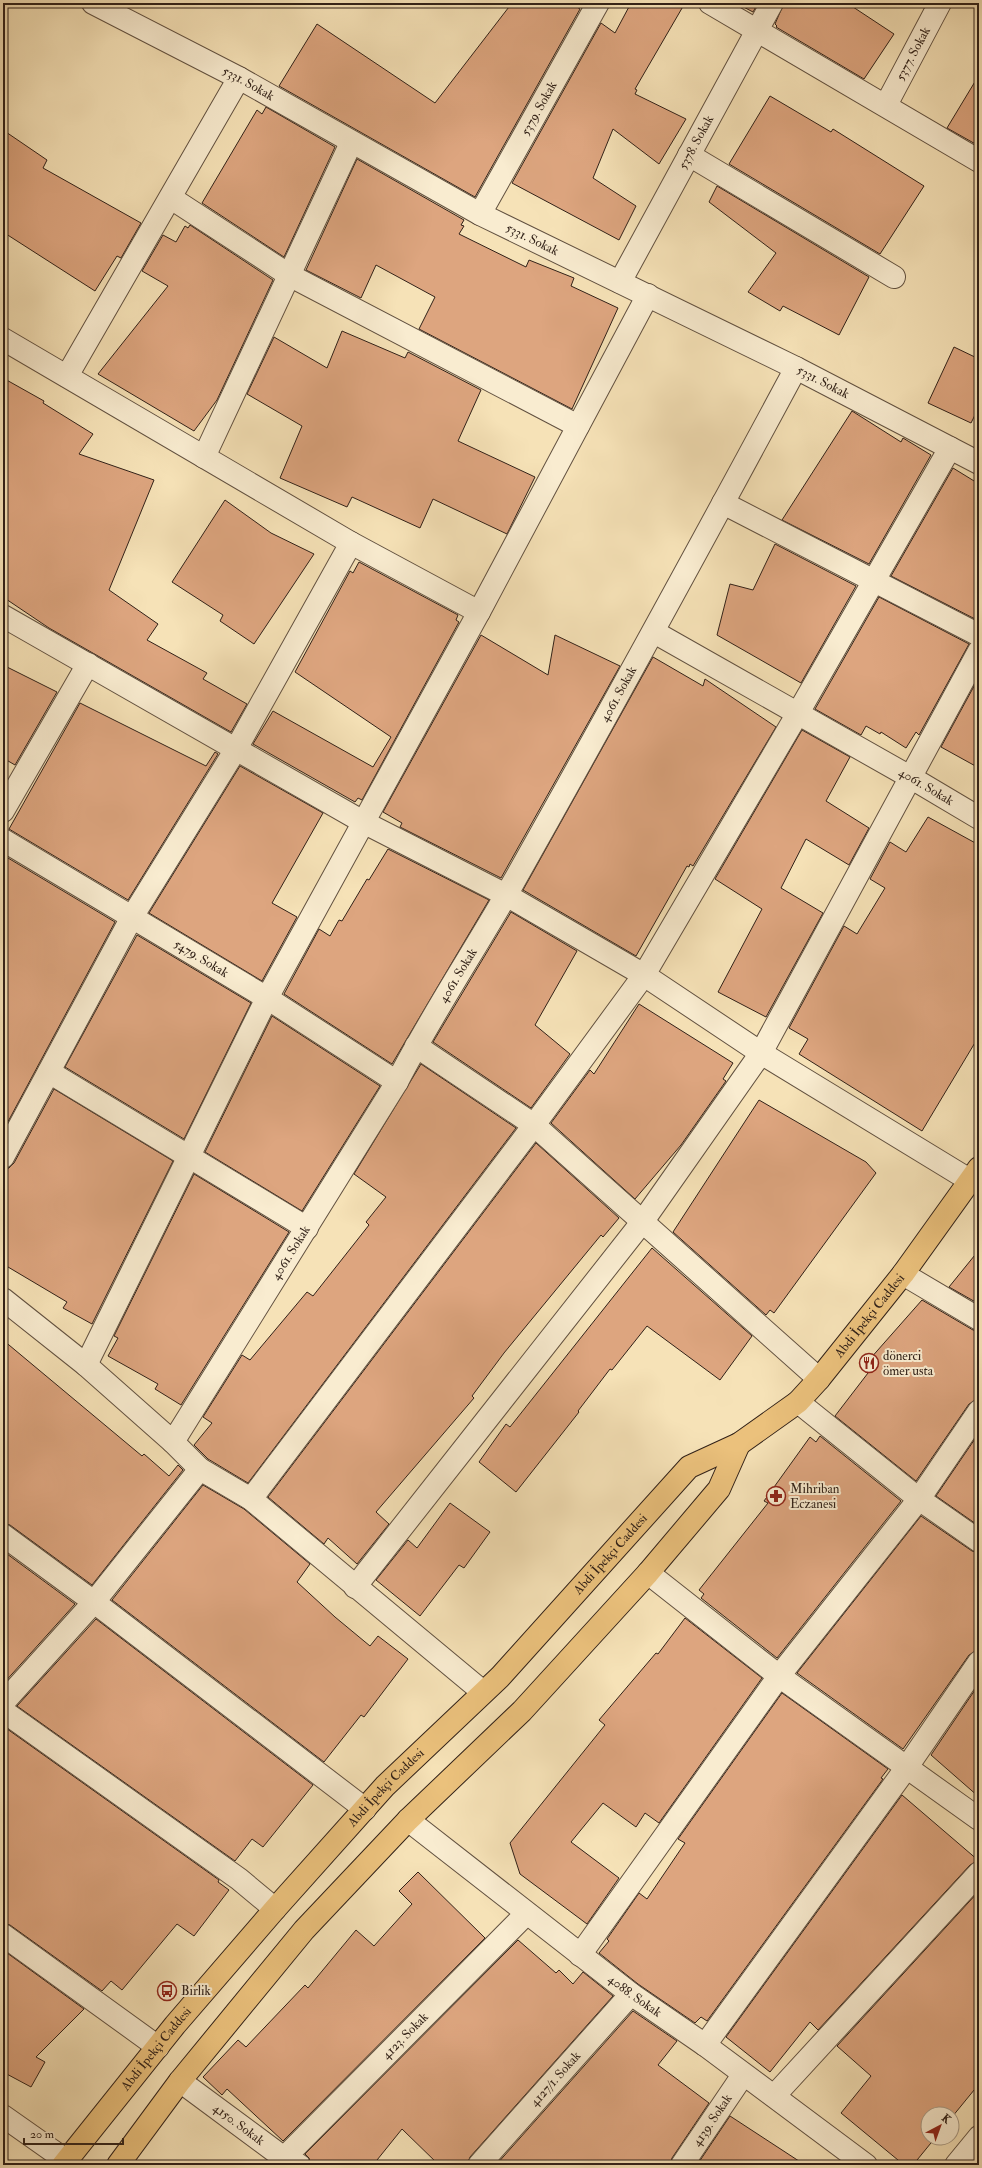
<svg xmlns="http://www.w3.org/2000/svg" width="982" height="2168" font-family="'IM FELL Double Pica',serif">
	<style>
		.building { fill: #dda57f; stroke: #312118 }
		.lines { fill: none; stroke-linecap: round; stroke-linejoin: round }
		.minor-casing { stroke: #625140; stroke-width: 24 }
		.major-casing { stroke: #312118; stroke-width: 24 }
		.minor { stroke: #f9ecd0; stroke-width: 22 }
		.major { stroke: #ebc17c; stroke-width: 22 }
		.labels { text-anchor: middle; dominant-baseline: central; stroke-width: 4; stroke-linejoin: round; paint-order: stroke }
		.street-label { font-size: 13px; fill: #312118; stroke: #f9ecd0 }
		.poi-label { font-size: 13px; fill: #312118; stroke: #f9ecd0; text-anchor: start }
	</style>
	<rect width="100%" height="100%" fill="#f6e2b7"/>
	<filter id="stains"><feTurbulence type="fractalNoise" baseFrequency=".005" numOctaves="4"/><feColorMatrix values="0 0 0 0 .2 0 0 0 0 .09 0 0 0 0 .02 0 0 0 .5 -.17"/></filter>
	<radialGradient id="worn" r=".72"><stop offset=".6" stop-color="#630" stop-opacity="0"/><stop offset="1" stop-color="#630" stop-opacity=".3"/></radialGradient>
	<path class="building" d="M512 3H571L580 9 475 197 279 86 317 24 435 103Z
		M631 3H685L635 89 637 90 635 94 686 119 659 164 613 129 593 178 636 206 619 240 512 183 601 23 615 33Z
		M736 3H758L753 12Z
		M784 3H847L894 34 864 79 776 27 777 26 775 24Z
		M979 75V146L947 128Z
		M770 96 831 132 833 129 924 186 880 254 729 164Z
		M266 107 335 147 284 257 202 203 257 110 262 114Z
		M3 130 47 160 43 168 141 223 121 258 117 256 95 291 3 232Z
		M357 159 464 220 461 225 464 226 459 234 526 267 529 260 574 278 571 286 618 308 572 409 419 329 435 297 376 265 361 298 306 270Z
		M717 186 869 277 839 335 783 306 780 311 748 292 776 253 709 202Z
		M190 225 273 280 217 400 194 431 98 374 168 286 142 271 163 235 176 242 185 226 188 228Z
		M342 331 405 358 408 352 481 390 458 441 535 477 507 534 433 499 420 528 352 497 347 507 280 478 302 426 247 394 274 337 327 368Z
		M954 347 979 359V407L971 423 928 403Z
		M3 378 44 401 43 403 93 434 79 454 154 480 109 590 158 624 147 640 207 673 203 679 247 704 231 732 49 628 3 597Z
		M852 411 901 442 903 438 931 455 869 564 782 520Z
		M953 468 979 484V621L891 576Z
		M225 500 271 533 314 554 254 644 220 621 223 615 172 582Z
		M775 544 856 586 801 683 717 635 730 584 753 590Z
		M359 562 458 615 456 620 459 622 362 800 358 798 355 802 253 744 273 711 373 767 391 737 295 672 350 571 353 573Z
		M879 597 969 644 919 735 916 732 906 748 881 732 880 734 866 726 861 735 815 709Z
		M481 635 548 675 555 635 620 666 501 878 400 827 402 823 383 812Z
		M653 657 703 686 705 679 776 727 693 866 690 864 689 867 687 866 636 956 523 890Z
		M3 665 57 692 15 765 3 758Z
		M979 677V768L941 747Z
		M80 703 206 766 215 752 218 754 128 900 9 829Z
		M802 730 850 757 826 801 869 828 849 865 806 839 781 888 823 913 766 1017 718 992 762 909 715 879Z
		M240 766 323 813 272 903 297 917 262 981 149 913Z
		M928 817 979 845V1036L922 1131 799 1054 808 1039 789 1028 844 926 857 934 885 888 870 879 890 842 906 852Z
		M388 849 489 900 392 1064 284 994 319 929 330 936 339 920 342 921 367 879 369 880Z
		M3 855 115 922 3 1131Z
		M511 912 577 951 535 1025 570 1054 531 1108 433 1042Z
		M137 935 251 1003 184 1139 65 1067Z
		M639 1004 733 1063 723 1079 726 1081 681 1145 635 1199 551 1123 590 1070 594 1074Z
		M272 1016 380 1086 302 1211 205 1152Z
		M421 1064 516 1128 248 1483 208 1459 194 1445 212 1423 203 1417 242 1355 250 1360 307 1292 313 1296 369 1225 366 1222 386 1197 354 1174Z
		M54 1089 173 1161 92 1324 63 1308 67 1302 3 1264V1169L9 1168 14 1163Z
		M759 1100 866 1162 876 1173 774 1313 770 1310 766 1315 673 1232Z
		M536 1143 619 1218 603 1237 601 1235 504 1353 472 1396 474 1398 376 1512 389 1524 357 1564 328 1538 324 1544 268 1497Z
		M194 1174 289 1232 181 1405 155 1389 158 1384 108 1356 118 1338 114 1336Z
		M652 1248 752 1336 720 1380 647 1326 612 1370 610 1369 578 1411 579 1412 516 1492 479 1462 506 1424 510 1427Z
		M979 1250V1304L949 1287Z
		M922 1300 973 1330 979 1331V1399L969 1404 916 1481 835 1416 868 1373 862 1368Z
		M3 1340 142 1456 144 1454 169 1476 178 1465 183 1470 92 1585 10 1525 3 1523Z
		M979 1433V1526L936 1496Z
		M820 1436 901 1501 777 1658 701 1598 704 1594 699 1590 768 1503 764 1501 810 1437 816 1442Z
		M203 1485 244 1509 310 1564 297 1582 335 1617 370 1646 378 1636 408 1659 364 1717 361 1715 324 1762 112 1600Z
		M450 1503 490 1532 464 1568 459 1565 420 1616 376 1580 408 1540 417 1548Z
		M921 1516 972 1551 979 1553V1650L969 1655 903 1749 797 1673Z
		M3 1551 75 1604 3 1684Z
		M685 1618 762 1678 659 1823 645 1813 636 1827 603 1803 571 1842 619 1878 587 1924 520 1874 510 1843 605 1725 599 1720 656 1653 658 1654Z
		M96 1619 313 1785 263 1847 252 1839 235 1861 17 1706Z
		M979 1684V1797L931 1755Z
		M782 1693 888 1769 881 1778 883 1779 707 2021 701 2017 695 2023 638 1984 599 1953 609 1941 607 1939 639 1893 647 1899 685 1843 678 1839Z
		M3 1726 219 1880 218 1882 229 1890 194 1936 177 1924 122 1990 111 1981 102 1991 10 1925 3 1923Z
		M902 1795 979 1861 970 1865 818 2030 810 2022 770 2072 726 2037Z
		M418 1872 485 1938 283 2141 227 2089 222 2095 203 2077 238 2040 246 2047 305 1985 308 1988 356 1930 374 1946 412 1904 399 1891Z
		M979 1891V2084L952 2117V2114H928V2138H935L913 2165H904L841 2113 871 2076 837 2046Z
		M518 1940 556 1973 559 1970 573 1984 583 1972 613 1996 470 2157 467 2165H439L402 2129 373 2165H311L309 2158 305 2154Z
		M3 1950 84 2009 36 2057 45 2062 31 2087 3 2072Z
		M633 2011 677 2041 658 2065 709 2103 672 2158 670 2165H496Z
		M730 2116 805 2165H697Z"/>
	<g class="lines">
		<defs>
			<g id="minor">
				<path id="s1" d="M93 3 239 78 480 214 796 368 979 463"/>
				<path d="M710 3 979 161"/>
				<path id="s2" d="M886 105 940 3"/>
				<path d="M689 155 894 277"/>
				<path d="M171 198 289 275 578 426"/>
				<path id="s3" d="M480 214 598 3"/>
				<path id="s4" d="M620 282 772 3"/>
				<path d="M3 339 351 543 236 749 132 917 3 1157"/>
				<path d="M67 376 239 78"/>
				<path d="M204 457 351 143"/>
				<path d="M723 503 979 635"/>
				<path d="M479 612 648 295"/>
				<path d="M3 616 365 823 506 895 644 975 761 1053 971 1181"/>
				<path id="s5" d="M654 632 910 777 979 818"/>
				<path d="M3 811 88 664"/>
				<path id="s6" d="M3 840 267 998 397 1082"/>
				<path d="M416 1046 534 1125 819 1379"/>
				<path d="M49 1072 307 1228"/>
				<path d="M903 1274 979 1319"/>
				<path id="s7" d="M3 1299 86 1365 173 1442 397 1082C432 1014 475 950 513 883 609 713 703 541 796 368"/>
				<path d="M86 1365 267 998 479 612 351 543"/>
				<path d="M798 1402 919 1499 979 1541"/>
				<path d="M173 1442 200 1469 251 1499 483 1692"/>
				<path d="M251 1499 534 1125 644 975 798 713 950 448"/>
				<path d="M3 1535 94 1602 365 1809"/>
				<path d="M648 1573 779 1676 979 1819"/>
				<path d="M355 1587 643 1221 761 1053 979 651"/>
				<path d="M3 1703 94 1602 200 1469"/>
				<path d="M3 1711 239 1879 275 1909"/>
				<path id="s8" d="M408 1820 631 1994 705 2045 866 2165"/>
				<path d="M3 1935 158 2047"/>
				<path d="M580 1955 779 1676 919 1499 979 1411"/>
				<path d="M705 2045 907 1767 979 1662"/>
				<path id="s9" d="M180 2081 284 2158 299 2165"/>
				<path d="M774 2096 979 1873"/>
				<path d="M3 2116 67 2161"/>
				<path id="s10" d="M284 2158 526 1914"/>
				<path id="s11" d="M479 2165 631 1994"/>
				<path id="s12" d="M682 2165 743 2075"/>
				<path d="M956 2165 979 2137"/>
			</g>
			<g id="major">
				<path id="s13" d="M63 2165 175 2025 275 1909 385 1786 500 1677 689 1467 739 1444 798 1402 819 1379 903 1274 979 1168"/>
				<path d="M118 2165 180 2081 304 1930 408 1820 522 1711 648 1573 719 1489 739 1444"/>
			</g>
		</defs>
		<use href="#minor" class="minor-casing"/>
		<use href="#major" class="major-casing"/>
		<use href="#minor" class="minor"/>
		<use href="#major" class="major"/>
	</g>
	<defs>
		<symbol id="restaurant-ring" viewBox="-11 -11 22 22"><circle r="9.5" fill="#f9ecd0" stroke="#8f2418" stroke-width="1.5"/><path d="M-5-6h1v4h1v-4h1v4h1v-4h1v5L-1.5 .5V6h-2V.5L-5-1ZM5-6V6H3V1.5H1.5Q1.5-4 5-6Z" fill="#8f2418"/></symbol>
		<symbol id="pharmacy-ring" viewBox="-11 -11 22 22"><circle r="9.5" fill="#f9ecd0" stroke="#8f2418" stroke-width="1.5"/><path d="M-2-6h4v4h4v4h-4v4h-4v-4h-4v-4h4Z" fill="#8f2418"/></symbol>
		<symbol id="bus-ring" viewBox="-11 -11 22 22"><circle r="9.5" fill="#f9ecd0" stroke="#8f2418" stroke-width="1.5"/><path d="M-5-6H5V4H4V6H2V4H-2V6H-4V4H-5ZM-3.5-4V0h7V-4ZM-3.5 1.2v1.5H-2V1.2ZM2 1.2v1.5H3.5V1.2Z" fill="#8f2418"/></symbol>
	</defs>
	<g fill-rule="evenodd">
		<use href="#restaurant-ring" x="858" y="1352" width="22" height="22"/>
		<use href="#pharmacy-ring" x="765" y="1485" width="22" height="22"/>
		<use href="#bus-ring" x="156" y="1980" width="22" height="22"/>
	</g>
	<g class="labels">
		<g class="street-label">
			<text stroke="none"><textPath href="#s2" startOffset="58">5377. Sokak</textPath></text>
			<text stroke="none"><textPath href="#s1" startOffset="175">5331. Sokak</textPath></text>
			<text stroke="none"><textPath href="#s3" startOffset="121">5379. Sokak</textPath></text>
			<text stroke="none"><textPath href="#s4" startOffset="159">5378. Sokak</textPath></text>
			<text stroke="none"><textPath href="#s1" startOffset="499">5331. Sokak</textPath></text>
			<text stroke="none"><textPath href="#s1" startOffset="823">5331. Sokak</textPath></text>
			<text stroke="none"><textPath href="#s7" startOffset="1093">4061. Sokak</textPath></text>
			<text stroke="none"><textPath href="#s5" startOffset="313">4061. Sokak</textPath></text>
			<text stroke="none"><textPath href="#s6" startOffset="231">5479. Sokak</textPath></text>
			<text stroke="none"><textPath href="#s7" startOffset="769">4061. Sokak</textPath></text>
			<text stroke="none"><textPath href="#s7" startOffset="445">4061. Sokak</textPath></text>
			<text stroke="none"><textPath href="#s13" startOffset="1178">Abdi İpekçi Caddesi</textPath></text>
			<text stroke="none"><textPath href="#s13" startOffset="821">Abdi İpekçi Caddesi</textPath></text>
			<text stroke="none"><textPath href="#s13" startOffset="497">Abdi İpekçi Caddesi</textPath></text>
			<text stroke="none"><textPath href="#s8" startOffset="287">4088. Sokak</textPath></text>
			<text stroke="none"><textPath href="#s10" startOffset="172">4123. Sokak</textPath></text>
			<text stroke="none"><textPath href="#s13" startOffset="149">Abdi İpekçi Caddesi</textPath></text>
			<text stroke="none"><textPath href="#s11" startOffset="115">4127/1. Sokak</textPath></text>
			<text stroke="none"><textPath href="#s12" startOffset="54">4139. Sokak</textPath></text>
			<text stroke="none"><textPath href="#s9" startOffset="73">4150. Sokak</textPath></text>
		</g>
		<g class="poi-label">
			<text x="883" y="1356">dönerci<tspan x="883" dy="15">ömer usta</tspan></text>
			<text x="790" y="1489">Mihriban<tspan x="790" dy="15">Eczanesi</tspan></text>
			<text x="181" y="1991">Birlik</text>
		</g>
	</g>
	<rect width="982" height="2168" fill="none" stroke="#f6e2b7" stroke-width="16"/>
	<rect x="4" y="4" width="974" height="2160" fill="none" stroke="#312118" stroke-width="2"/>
	<rect x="8" y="8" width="966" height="2152" fill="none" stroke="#312118"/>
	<g transform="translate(940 2126) rotate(41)"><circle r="19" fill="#f9ecd0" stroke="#a99b86"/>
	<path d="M0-3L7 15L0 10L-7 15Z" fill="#8f2418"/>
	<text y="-6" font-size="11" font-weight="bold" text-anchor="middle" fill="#312118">K</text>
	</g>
	<path d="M24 2138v6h99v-6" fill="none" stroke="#312118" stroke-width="2"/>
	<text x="30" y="2138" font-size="12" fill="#312118" stroke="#f9ecd0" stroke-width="3" paint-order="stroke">20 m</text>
	<rect width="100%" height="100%" filter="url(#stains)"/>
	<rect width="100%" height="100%" fill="url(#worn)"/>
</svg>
